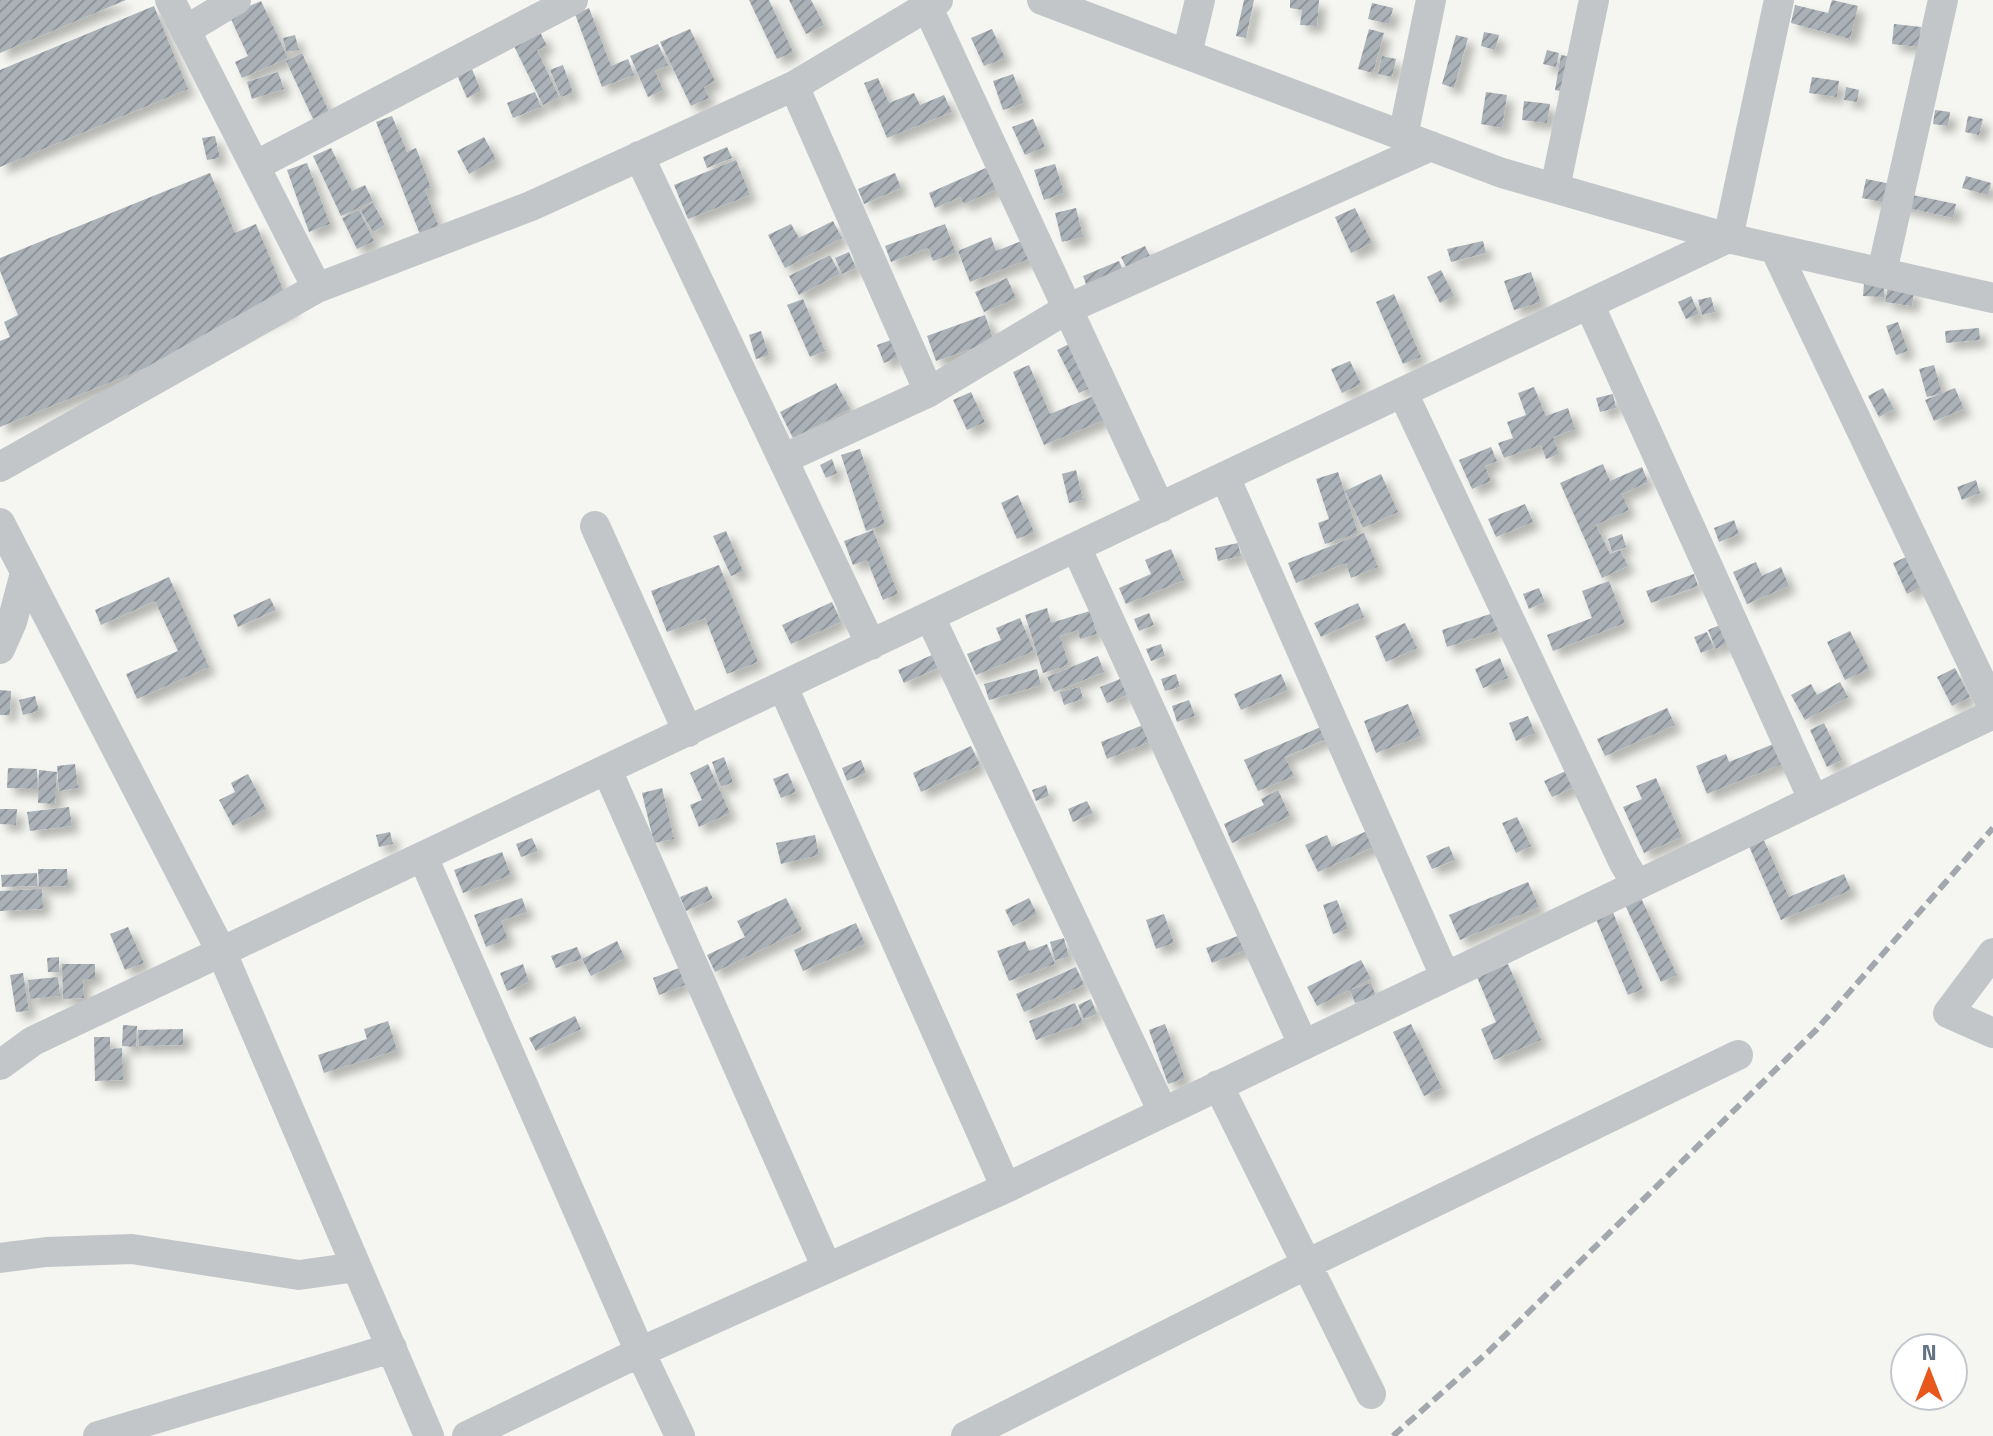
<svg xmlns="http://www.w3.org/2000/svg" width="1993" height="1436" font-family="'Titillium Web',sans-serif">
	<style>
		.building { fill: url(#building-hatch); filter: url(#shadow) }
		.lines { fill: none; stroke-linecap: round; stroke-linejoin: round }
		.minor { stroke: #c2c6c9; stroke-width: 30 }
		.rail { stroke: #a2a8ae; stroke-width: 6; stroke-dasharray: 12 6; stroke-linecap: butt }
	</style>
	<defs>
		<pattern id="building-hatch" width="6" height="6" patternUnits="userSpaceOnUse" patternTransform="scale(2)"><rect width="6" height="6" fill="#aab1b7"/><path d="M-1 1l2-2M0 6l6-6M5 7l2-2" fill="none" stroke="#8e949a"/></pattern>
		<filter id="shadow"><feDropShadow dx="7" dy="7" stdDeviation="4" flood-color="#0004"/></filter>
	</defs>
	<rect width="100%" height="100%" fill="#f5f5f1"/>
	<path class="building" d="M0 0H126L0 53Z
		M749 0H769L793 52 777 59Z
		M789 0H811L824 25 806 34Z
		M1244 0H1254L1246 38 1236 36Z
		M1290 0H1319L1317 26 1300 25 1302 10 1290 8Z
		M1832 0 1858 6 1850 39 1791 23 1795 5 1828 13Z
		M261 1 288 58 242 78 235 62 248 56 229 15Z
		M1372 3 1393 8 1389 24 1368 19Z
		M154 6 188 89 0 167V70Z
		M589 8 611 66 628 59 634 75 602 87 575 14Z
		M1894 24 1921 27 1919 47 1892 44Z
		M690 29 715 81 704 87 709 98 691 106 660 42Z
		M992 29 1005 58 984 66 971 38Z
		M1369 29 1384 33 1373 73 1358 69Z
		M540 32 547 46 537 50 559 97 543 105 513 44Z
		M1484 32 1499 35 1495 50 1481 46Z
		M295 35 299 50 286 52 283 38Z
		M1456 35 1468 38 1454 88 1442 84Z
		M658 44 668 65 655 71 663 90 648 97 630 56Z
		M1547 50 1559 53 1556 67 1543 64Z
		M302 53 330 114 314 121 286 61Z
		M1561 55 1577 58 1571 93 1555 90Z
		M1382 56 1396 59 1392 77 1378 74Z
		M563 65 573 93 561 97 550 70Z
		M472 69 481 91 467 98 457 75Z
		M278 72 284 89 252 99 247 82Z
		M1013 74 1024 103 1003 110 993 81Z
		M1812 77 1839 81 1837 97 1809 93Z
		M878 78 889 103 914 93 920 105 944 95 952 112 887 138 864 83Z
		M1846 87 1859 90 1857 102 1844 100Z
		M535 92 541 107 513 118 507 103Z
		M1486 92 1507 95 1502 128 1481 124Z
		M1524 101 1550 104 1547 123 1522 120Z
		M1935 110 1950 112 1948 126 1933 124Z
		M392 116 407 152 416 148 431 188 425 190 442 235 423 242 376 122Z
		M1968 116 1983 119 1979 135 1965 132Z
		M1033 119 1045 147 1025 155 1012 127Z
		M215 136 220 158 207 160 202 138Z
		M484 137 496 159 469 174 457 151Z
		M727 147 732 158 707 168 703 157Z
		M331 148 352 191 365 185 373 201 341 216 313 156Z
		M736 160 750 195 688 219 674 185Z
		M307 163 330 224 309 232 287 170Z
		M1055 164 1064 193 1044 200 1034 170Z
		M988 167 997 189 964 204 960 197 935 208 929 193Z
		M210 173 235 233 256 224 291 309 0 427V341L10 337 4 322 18 315 0 271V258Z
		M895 173 901 188 864 204 858 189Z
		M1966 176 1991 183 1988 195 1962 188Z
		M1866 179 1896 185 1893 204 1862 198Z
		M1898 192 1956 204 1953 218 1895 205Z
		M373 203 385 225 373 232 360 210Z
		M1076 208 1083 237 1062 242 1055 213Z
		M1355 208 1372 243 1351 253 1335 217Z
		M359 210 374 241 357 249 342 218Z
		M833 221 842 238 785 268 768 235 791 224 799 238Z
		M945 224 956 253 933 261 928 248 891 262 885 246Z
		M991 237 996 251 1024 240 1031 258 970 282 958 251Z
		M1483 241 1486 253 1451 262 1447 249Z
		M1145 246 1152 260 1128 271 1121 257Z
		M849 252 856 268 842 274 835 258Z
		M830 255 840 274 799 295 789 276Z
		M1119 261 1127 280 1090 295 1083 276Z
		M1441 270 1454 296 1440 303 1427 277Z
		M1531 272 1541 302 1514 310 1504 281Z
		M1007 278 1016 298 984 312 975 292Z
		M1864 284 1884 285V297L1863 296Z
		M1888 287 1914 291 1912 306 1885 302Z
		M1394 294 1421 357 1403 364 1376 302Z
		M1691 296 1699 314 1686 319 1678 302Z
		M1711 297 1715 312 1702 315 1698 300Z
		M803 299 825 351 810 357 787 305Z
		M985 315 994 341 936 361 927 336Z
		M1898 322 1908 351 1896 355 1886 326Z
		M1979 328 1980 340 1946 343 1945 331Z
		M761 331 769 355 756 359 749 335Z
		M891 340 898 357 884 363 877 345Z
		M1069 344 1092 387 1079 393 1057 350Z
		M1350 361 1361 384 1342 393 1331 369Z
		M1029 365 1050 414 1094 396 1104 420 1044 445 1013 372Z
		M1934 365 1942 393 1927 397 1919 369Z
		M836 383 850 409 793 438 780 412Z
		M1534 387 1546 416 1568 408 1575 429 1553 437 1559 454 1546 459 1541 445 1504 458 1498 443 1513 438 1507 422 1526 415 1518 393Z
		M1883 388 1894 409 1879 417 1868 396Z
		M1955 388 1964 409 1934 421 1925 400Z
		M971 392 985 422 967 430 953 400Z
		M1613 394 1616 408 1600 412 1596 398Z
		M1491 447 1497 461 1485 466 1491 481 1472 489 1459 460Z
		M860 449 885 524 866 531 841 455Z
		M832 459 837 473 826 478 820 465Z
		M1603 464 1610 481 1642 467 1648 482 1622 494 1629 510 1596 525 1610 554 1620 550 1628 566 1602 578 1560 483Z
		M1076 470 1083 500 1069 503 1062 474Z
		M1338 472 1358 533 1325 544 1318 523 1329 519 1316 479Z
		M1381 474 1398 512 1363 528 1345 491Z
		M1976 480 1980 493 1962 500 1957 487Z
		M1018 495 1034 532 1017 539 1001 503Z
		M1525 504 1533 522 1496 537 1488 519Z
		M1734 520 1739 534 1719 542 1714 528Z
		M873 530 898 594 883 600 867 560 853 565 844 541Z
		M726 531 743 571 731 576 713 536Z
		M1364 533 1378 567 1351 578 1346 563 1296 583 1288 563Z
		M1622 534 1626 547 1612 552 1608 539Z
		M1238 543 1241 556 1218 561 1215 548Z
		M1171 549 1184 580 1126 604 1119 588 1151 574 1145 560Z
		M1906 557 1921 587 1907 594 1893 563Z
		M1756 562 1762 576 1781 567 1789 586 1747 604 1733 572Z
		M719 565 758 662 727 674 705 618 667 632 651 591Z
		M1694 574 1698 586 1651 603 1646 591Z
		M169 577 209 667 137 699 126 674 178 651 155 601 101 625 95 610Z
		M1609 581 1625 623 1553 651 1547 635 1592 618 1582 591Z
		M1539 588 1545 602 1529 609 1523 594Z
		M270 598 276 610 238 627 233 615Z
		M832 602 841 622 791 644 782 625Z
		M1358 603 1364 617 1321 637 1314 623Z
		M1047 608 1051 623 1090 611 1097 634 1080 639 1078 630 1060 636 1069 665 1043 673 1025 615Z
		M1149 613 1154 625 1139 631 1134 619Z
		M1493 613 1499 630 1447 647 1442 630Z
		M1020 618 1034 651 976 675 967 654 1001 640 996 628Z
		M1405 623 1417 648 1386 662 1375 636Z
		M1720 625 1728 643 1716 649 1708 630Z
		M1850 631 1869 669 1845 680 1827 642Z
		M1707 632 1714 648 1701 653 1694 637Z
		M1161 644 1165 656 1151 661 1146 649Z
		M932 655 938 668 904 683 898 670Z
		M1098 656 1104 672 1054 692 1047 677Z
		M1500 658 1508 678 1483 688 1475 669Z
		M1955 668 1970 697 1952 706 1937 677Z
		M1037 669 1041 685 989 700 984 684Z
		M1176 674 1180 687 1165 691 1161 679Z
		M1281 674 1288 690 1241 710 1234 694Z
		M1120 679 1127 695 1107 703 1100 687Z
		M1840 682 1848 697 1805 720 1791 695 1811 684 1817 695Z
		M1080 687 1083 699 1064 705 1060 692Z
		M0 690 11 691 10 715H0Z
		M35 696 39 711 23 715 19 700Z
		M1189 700 1195 716 1177 722 1172 706Z
		M1408 704 1421 736 1376 753 1364 721Z
		M1667 708 1675 725 1605 756 1597 739Z
		M1528 716 1535 733 1516 741 1509 723Z
		M1824 723 1842 760 1827 767 1810 730Z
		M1143 725 1149 742 1107 759 1101 742Z
		M1323 726 1328 738 1285 757 1294 776 1258 791 1244 760Z
		M1776 743 1784 763 1707 794 1696 766 1726 754 1729 762Z
		M971 746 980 765 921 792 913 773Z
		M724 757 733 782 721 787 712 762Z
		M861 760 866 773 847 781 842 768Z
		M75 764 78 788 59 791 57 766Z
		M708 764 730 813 699 827 690 805 702 800 690 773Z
		M8 768 37 769V789L7 788Z
		M1570 769 1578 785 1552 797 1544 781Z
		M39 770 57 772 55 804 38 803Z
		M788 773 796 792 781 798 773 779Z
		M248 774 266 809 233 826 219 800 235 792 231 783Z
		M1656 778 1682 837 1644 853 1623 807 1642 799 1636 786Z
		M1046 785 1049 796 1036 801 1032 790Z
		M662 788 674 839 654 843 642 793Z
		M1278 790 1290 816 1232 843 1224 824 1264 805 1261 799Z
		M1087 801 1093 813 1073 822 1068 809Z
		M69 807 72 826 30 831 27 812Z
		M0 809H17L16 825 0 824Z
		M1517 817 1531 846 1516 853 1502 823Z
		M1369 830 1377 845 1318 872 1305 845 1327 835 1332 847Z
		M390 832 393 844 379 847 376 835Z
		M815 835 819 855 781 864 776 843Z
		M532 838 538 851 521 857 516 844Z
		M1763 838 1789 897 1844 874 1851 890 1781 920 1748 844Z
		M1449 846 1455 860 1432 869 1426 856Z
		M502 852 511 875 463 893 454 870Z
		M38 869H67L68 886 39 887Z
		M37 873V886L2 887 1 875Z
		M1528 882 1539 907 1460 940 1449 915Z
		M707 886 713 899 686 911 680 897Z
		M42 889 43 909 0 911V891Z
		M522 898 527 912 501 921 508 939 486 947 474 915Z
		M786 898 802 930 715 972 707 955 745 937 737 921Z
		M1029 898 1037 914 1013 926 1005 910Z
		M1641 898 1677 975 1661 982 1625 905Z
		M1337 900 1348 929 1333 934 1323 905Z
		M1613 912 1643 989 1628 995 1596 919Z
		M1164 914 1174 943 1156 949 1146 920Z
		M856 923 865 944 803 971 794 950Z
		M128 927 144 963 125 970 110 934Z
		M1243 934 1248 949 1212 963 1206 948Z
		M1064 938 1069 957 1055 960 1050 942Z
		M617 941 625 958 591 976 582 959Z
		M1025 941 1029 951 1047 944 1055 964 1009 981 997 951Z
		M577 947 582 959 556 968 551 956Z
		M59 957V972H48L47 958Z
		M1361 960 1371 979 1317 1006 1307 987Z
		M62 964H95V979H83L84 998 63 999Z
		M523 964 529 982 507 991 500 973Z
		M1508 964 1541 1040 1494 1060 1481 1029 1496 1022 1477 977Z
		M1076 967 1084 985 1024 1012 1016 994Z
		M679 968 685 985 659 995 653 978Z
		M23 973 29 1011 16 1012 10 975Z
		M58 977 60 996 30 999 28 980Z
		M1371 983 1376 996 1355 1003 1350 990Z
		M1091 999 1097 1014 1084 1019 1078 1005Z
		M1075 1003 1083 1023 1036 1040 1029 1021Z
		M575 1016 581 1029 536 1051 529 1038Z
		M388 1021 397 1050 324 1073 318 1055 367 1039 364 1029Z
		M1165 1024 1185 1078 1168 1084 1149 1030Z
		M1411 1024 1442 1088 1424 1096 1393 1032Z
		M123 1025 137 1026 136 1047 122 1046Z
		M183 1029V1045L139 1046 138 1030Z
		M94 1037H110V1049L122 1048 123 1080 95 1081Z"/>
	<g class="lines">
		<path class="minor" d="M170 0 317 288
			M1042 0 1502 173 1728 238 1993 298
			M927 6 1160 508
			M186 30 236 0
			M1187 54 1200 0
			M794 86 929 392
			M1403 136 1431 0
			M639 156 871 645
			M255 166 573 0
			M1555 188 1594 0
			M1775 249 1993 707
			M1882 272 1943 0
			M1589 304 1813 799
			M1403 393 1624 863 1636 883
			M783 459 929 392 1067 309 1431 146
			M0 467 317 288 531 206 794 86 938 0
			M1225 477 1445 976
			M0 523 222 953 429 1436
			M595 526 688 732
			M1076 547 1303 1044
			M930 617 1163 1112
			M0 649 12 622 25 573
			M783 687 1006 1188
			M607 770 827 1268
			M423 857 640 1352 680 1436
			M1993 953 1948 1013 1993 1033
			M0 1065 33 1041 1728 238 1779 0
			M1218 1085 1371 1394
			M0 1258 46 1252 132 1249 299 1275 356 1267
			M98 1436 392 1348
			M467 1436 640 1352 1006 1188 1993 714
			M966 1436 1307 1264 1738 1055"/>
		<path class="rail" d="M1393 1436 1488 1352 1817 1029 1993 828"/>
	</g>
	<g transform="translate(1929 1372)"><circle r="38" fill="#ffffff" stroke="#c1c7cd" stroke-width="2"/>
	<path d="M0-6L14 30L0 20L-14 30Z" fill="#e8581d"/>
	<text y="-12" font-size="22" font-weight="bold" text-anchor="middle" fill="#637383">N</text>
	</g>
</svg>
